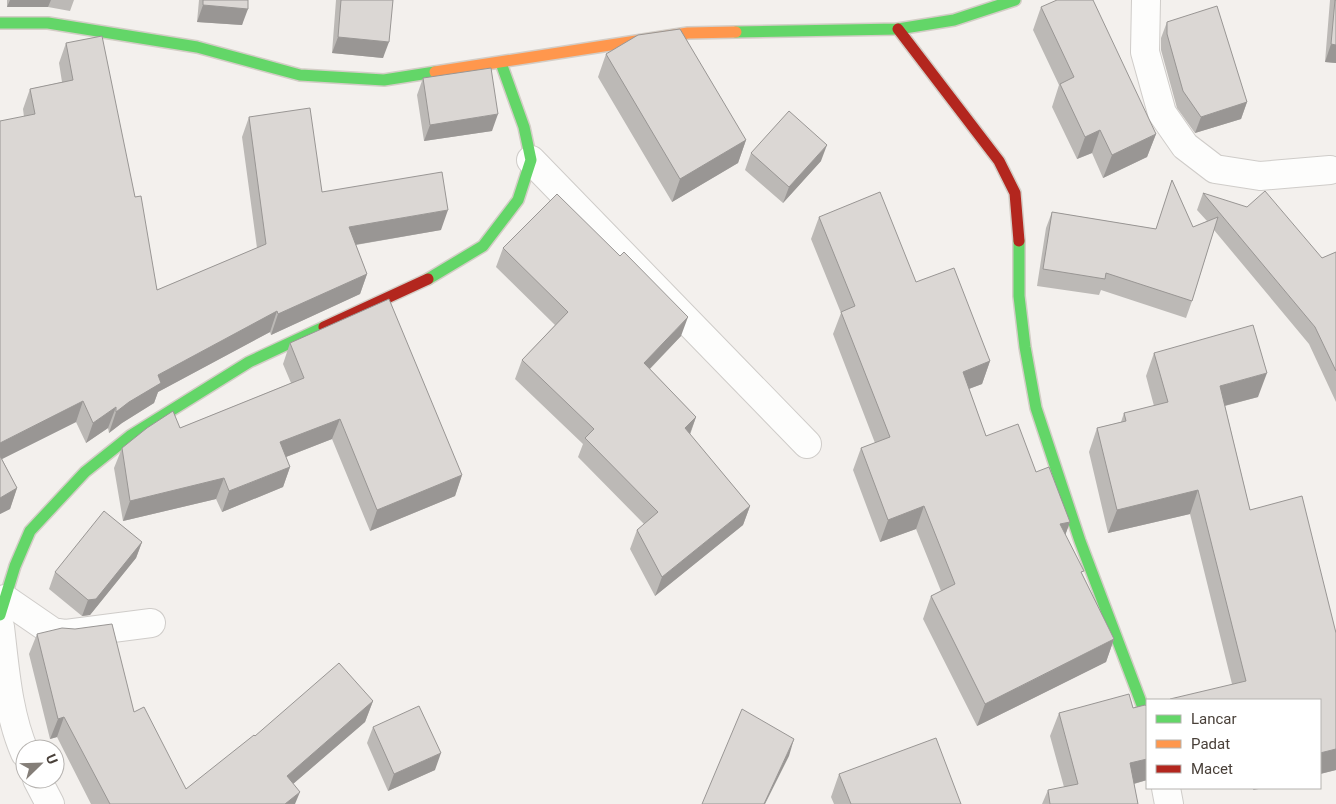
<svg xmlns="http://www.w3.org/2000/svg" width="1336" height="804" font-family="Roboto,sans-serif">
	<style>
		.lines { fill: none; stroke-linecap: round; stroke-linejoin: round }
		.street-casing { stroke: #cfccc9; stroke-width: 30 }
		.fast-casing { stroke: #d3cdc6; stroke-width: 14 }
		.slow-casing { stroke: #d3cdc6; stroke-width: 14 }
		.jam-casing { stroke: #d3cdc6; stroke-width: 14 }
		.street { stroke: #fdfdfc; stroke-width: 28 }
		.fast { stroke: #63d668; stroke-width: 11 }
		.slow { stroke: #ff974d; stroke-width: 11 }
		.jam { stroke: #b3261e; stroke-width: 11 }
		.wall { fill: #bcb9b6 }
		.shaded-wall { fill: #999694 }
		.building { fill: #dbd7d4; stroke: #999694 }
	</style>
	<rect width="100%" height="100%" fill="#f3f0ed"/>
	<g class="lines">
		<defs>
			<path id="street" d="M1146 0 1145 52 1162 113 1185 146 1215 169 1260 176 1330 170
				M531 160 807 444
				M5 599 53 632 66 634 151 623
				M0 627C5 669 8 714 25 753
				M37 779 50 804
				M1166 788 1169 804"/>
			<path id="fast" d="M0 23H48L197 47 300 75 384 80 435 72
				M736 32 898 29 954 20 1015 0
				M1019 241V296L1025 347 1036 408 1080 541 1147 718
				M428 279 483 246 518 200 531 160 524 127 501 63
				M0 615 15 566 30 531 85 472 130 436 249 362 324 327"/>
			<path id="slow" d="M435 72 688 33 736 32"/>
			<path id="jam" d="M898 29 999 161 1015 193 1019 241
				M324 327 428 279"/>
		</defs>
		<use href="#street" class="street-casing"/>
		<use href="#fast" class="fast-casing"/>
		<use href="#slow" class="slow-casing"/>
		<use href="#jam" class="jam-casing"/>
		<use href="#street" class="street"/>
		<use href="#fast" class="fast"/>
		<use href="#slow" class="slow"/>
		<use href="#jam" class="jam"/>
	</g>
	<path class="wall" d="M7 0H74L70 11 48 7H7Z
		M199 0H248L242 25 197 22Z
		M336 0H393L383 58 332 53Z
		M1330 0H1336V63L1325 62Z
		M1041 7 1156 134 1147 157 1103 178 1092 153 1077 159 1052 107 1059 85 1033 30Z
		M1167 22 1247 102 1241 119 1195 133 1177 108 1161 50V38Z
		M66 43 135 197 157 290 257 248 242 137 249 117 322 192 441 230 356 245 367 274 360 294 271 335 270 332 158 392 154 403 122 423 109 433 108 428 86 443 76 422 2 459 17 488 10 509 0 514V121L24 117 23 109 30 89 62 82 59 63Z
		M606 54 746 140 738 163 672 202 598 77Z
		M423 78 492 131 424 141 417 95Z
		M751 153 821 161 783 203 745 170Z
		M1172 180 1193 227 1207 221 1197 210 1203 193 1322 258 1336 252V402L1309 344 1214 230 1192 301 1186 318 1101 290 1099 295 1037 286 1046 228 1052 212 1156 229Z
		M819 217 916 282 990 361 982 384 969 389 986 436 1036 472 1070 522 1065 535 1082 574 1114 639 1106 662 977 726 923 619 931 596 941 591 916 529 880 542 853 470 861 448 875 443 833 334 841 313 811 239Z
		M503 248 681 336 650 369 696 417 690 435 750 506 743 525 655 596 630 549 637 530 644 524 578 457 583 444 515 379 522 360 555 325 496 267Z
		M290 343 462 475 455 496 370 531 332 439 286 457 290 467 283 487 222 512 216 499 123 521 114 468 122 448 180 428 291 383 283 364Z
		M1154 353 1258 397 1225 406 1250 510 1336 633V770L1320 774 1232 684 1190 514 1108 533 1089 452 1097 428 1121 422 1124 413 1154 406 1146 376Z
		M142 542 136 558 90 615 82 616 49 589 55 572Z
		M37 634 134 712 186 789 255 736 373 701 365 722 293 784 295 804H91L57 737 50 739 29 654Z
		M1147 707V780L1134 784 1138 804H1042L1048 790 1064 787 1050 736 1059 713Z
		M373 727 435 770 388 791 367 743Z
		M839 774 961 804H834L831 797Z"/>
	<path class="shaded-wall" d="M10 0H51L48 7H7Z
		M203 5 248 9 242 25 197 22Z
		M338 37 389 42 383 58 332 53Z
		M1331 44 1336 45V63L1325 62Z
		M1247 102 1241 119 1195 133 1201 117Z
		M498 114 492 131 424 141 430 125Z
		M1100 130 1092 153 1077 159 1085 137Z
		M1156 134 1147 157 1103 178 1112 155Z
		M746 140 738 163 672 202 680 179Z
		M827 145 821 161 783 203 789 187Z
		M448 210 441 230 342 247 349 227Z
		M367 274 360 294 271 335 278 314Z
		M277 311 270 332 158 392 154 403 122 423 109 433 116 412 158 375Z
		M688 317 681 336 637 382 644 363Z
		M990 361 982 384 955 394 963 372Z
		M1267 373 1258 397 1212 409 1220 386Z
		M83 401 76 422 0 460V443Z
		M116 407 108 428 86 443 93 423Z
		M696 417 689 436 685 428Z
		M340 419 332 439 273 462 280 442Z
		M290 467 283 487 222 512 229 491Z
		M462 475 455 496 370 531 377 510Z
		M224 478 216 499 123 521 130 501Z
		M17 488 10 509 0 514V498Z
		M1198 490 1190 514 1108 533 1117 510Z
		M750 506 743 525 655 596 662 577Z
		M924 506 916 529 880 542 888 520Z
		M1070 522 1062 544 1060 524Z
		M142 542 136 558 90 615 82 616 88 600Z
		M1114 639 1106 662 977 726 985 704Z
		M373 701 365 722 279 796 287 776Z
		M64 717 57 737 50 739 58 719Z
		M794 739 789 756 765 804H764Z
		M1336 749V770L1320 774V753Z
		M441 753 435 770 388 791 394 774Z
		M1147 759V780L1122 787 1130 763Z
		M1254 788H1264L1253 790Z
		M300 792 295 804H285Z"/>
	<path class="building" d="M203 0H248V9L203 5Z
		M341 0H393L389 42 338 37Z
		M1057 0H1093L1156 134 1112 155 1100 130 1085 137 1060 84 1074 77 1041 7Z
		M1335 0H1336V45L1331 44Z
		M1217 6 1247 102 1201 117 1183 91 1167 34V22Z
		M680 29 746 140 680 179 606 54 638 35Z
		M102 36 135 197 141 196 157 290 266 244 249 117 310 108 322 192 442 172 448 210 349 227 367 274 278 314 277 311 158 375 161 383 129 402 116 412V407L93 423 83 401 0 443V121L35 114 30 89 73 80 66 43Z
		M491 68 498 114 430 125 423 78Z
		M789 111 827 145 789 187 751 153Z
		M1172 180 1193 227 1218 217 1192 301 1106 273 1105 279 1043 269 1052 212 1156 229Z
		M1265 191 1322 258 1336 252V371L1315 327 1203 193 1247 207Z
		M880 192 916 282 954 268 990 361 963 372 986 436 1018 424 1036 472 1049 467 1070 522 1060 524 1084 571 1081 572 1114 639 985 704 931 596 955 584 924 506 888 520 861 448 890 437 841 312 855 306 819 217Z
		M557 194 620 256 624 252 688 317 644 363 696 417 685 428 750 506 662 577 637 530 658 512 585 438 594 429 522 360 568 312 503 248Z
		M389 299 462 475 377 510 340 419 280 442 290 467 229 491 224 478 130 501 122 448 147 428 173 411 180 428 304 378 290 343Z
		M1253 325 1267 373 1220 386 1250 510 1302 496 1336 633V749L1320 753V700H1170V699L1246 681 1198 490 1117 510 1097 428 1126 421 1124 413 1168 402 1154 353Z
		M0 456 17 488 0 498Z
		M104 511 142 542 96 599 88 600 55 572Z
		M112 624 134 712 144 707 186 789 254 735 255 736 339 663 373 701 287 776 300 792 285 804H110L64 717 58 719 37 634 62 628 75 629Z
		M1129 694 1133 708 1145 705 1147 707V759L1130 763 1138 804H1050L1048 790 1078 784 1059 713Z
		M419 706 441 753 394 774 373 727Z
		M742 709 794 739 764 804H702Z
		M936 738 961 804H851L839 774Z"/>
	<rect x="1146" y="699" width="175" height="90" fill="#ffffff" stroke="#b6b3b0"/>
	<rect x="1156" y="715" width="25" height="8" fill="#63d668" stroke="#b6b3b0"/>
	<text x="1191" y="724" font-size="15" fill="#494039">Lancar</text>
	<rect x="1156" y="740" width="25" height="8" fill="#ff974d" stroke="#b6b3b0"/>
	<text x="1191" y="749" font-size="15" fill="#494039">Padat</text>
	<rect x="1156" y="765" width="25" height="8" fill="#b3261e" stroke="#b6b3b0"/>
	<text x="1191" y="774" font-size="15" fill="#494039">Macet</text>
	<g transform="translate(40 764) rotate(67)"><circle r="24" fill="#ffffff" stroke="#b6b3b0"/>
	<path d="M0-4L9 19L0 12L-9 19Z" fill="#847e78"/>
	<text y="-8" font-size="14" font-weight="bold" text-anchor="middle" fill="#494039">U</text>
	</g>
</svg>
